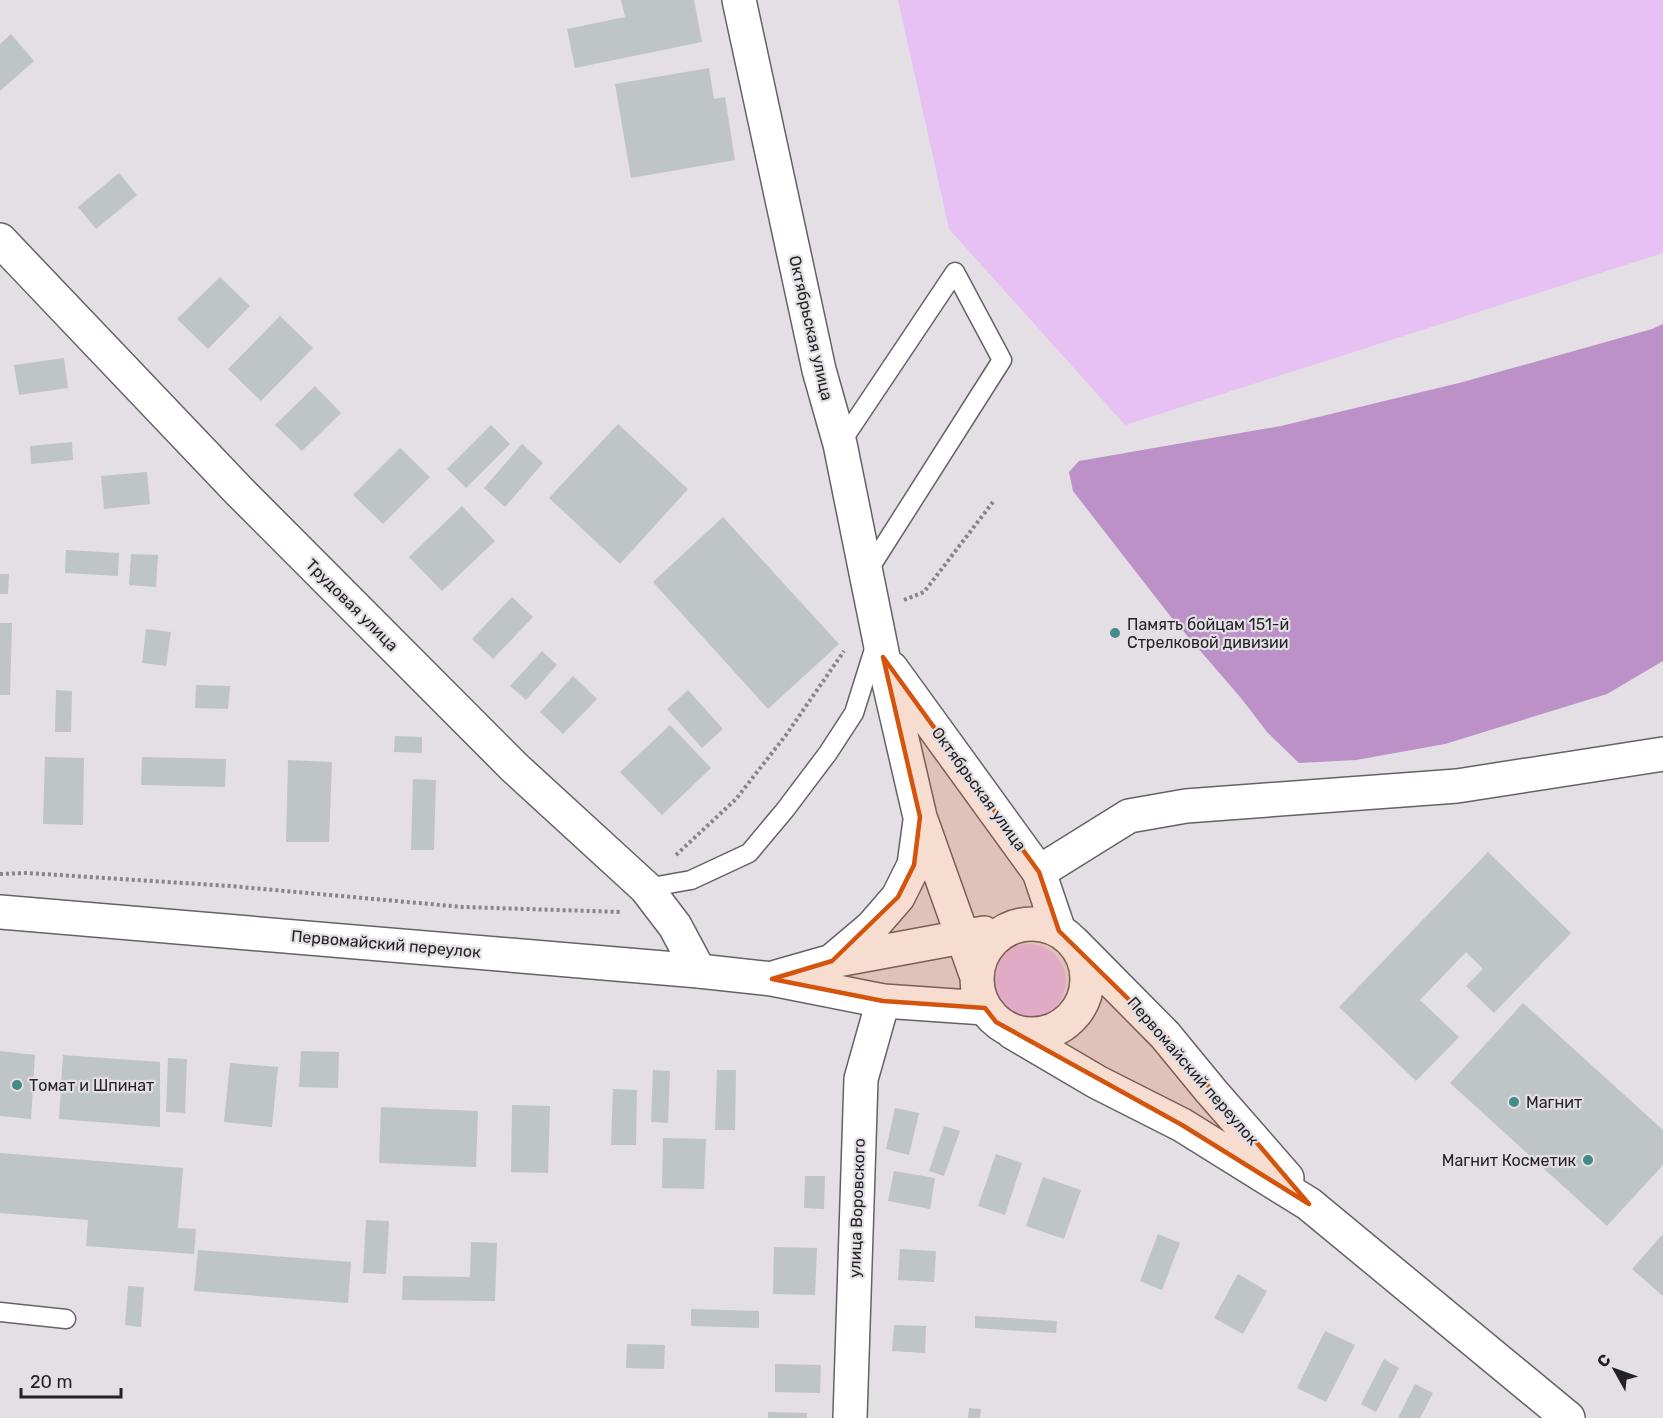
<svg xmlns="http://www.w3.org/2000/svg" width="1663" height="1418" font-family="Rubik,sans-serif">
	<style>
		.green { fill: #e7c1f3 }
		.water { fill: #bb91c7 }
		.building { fill: #bec5c4 }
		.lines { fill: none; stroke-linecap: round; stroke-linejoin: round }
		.service-casing { stroke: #656266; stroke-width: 21 }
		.minor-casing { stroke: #656266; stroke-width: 36 }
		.tertiary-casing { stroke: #656266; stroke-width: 36 }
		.path { stroke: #888589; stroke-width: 4; stroke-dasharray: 3 3; stroke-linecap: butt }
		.service { stroke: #fff; stroke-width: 18 }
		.minor { stroke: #fff; stroke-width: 33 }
		.tertiary { stroke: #fff; stroke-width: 33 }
		.marked { fill: #d4540e; fill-opacity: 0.2; stroke: #d4540e; stroke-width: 4.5; stroke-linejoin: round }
		.poi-dot { fill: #438b86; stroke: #e3dfe4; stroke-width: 2 }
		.labels { text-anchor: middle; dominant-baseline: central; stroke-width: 4.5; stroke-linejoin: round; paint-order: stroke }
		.street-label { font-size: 16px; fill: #232224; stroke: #e3dfe4 }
		.poi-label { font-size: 16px; fill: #232224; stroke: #e3dfe4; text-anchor: start }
	</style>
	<rect width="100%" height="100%" fill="#e3dfe4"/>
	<path class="green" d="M898 0H1663V253L1125 425 949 229Z
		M992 981a37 37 0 1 1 74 0a37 37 0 1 1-74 0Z"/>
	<path class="water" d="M1663 324V661L1607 694 1445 744 1356 760 1299 763 1267 732 1241 698 1171 617 1073 491 1069 472 1079 461 1281 426 1463 382 1652 329Z"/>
	<path class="building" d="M621 0H694L702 42 575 68 567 29 625 17Z
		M11 34 34 61 0 91V44Z
		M709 68 714 99 725 97 735 160 631 178 615 84Z
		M119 173 137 195 96 229 78 207Z
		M220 277 250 306 208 349 177 319Z
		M280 316 313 348 261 401 228 369Z
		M64 358 68 388 19 395 14 365Z
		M315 386 341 413 302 451 275 425Z
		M618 424 688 489 620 564 549 498Z
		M491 425 510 444 466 488 447 469Z
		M72 442 73 460 31 464 30 446Z
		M522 444 543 463 505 507 484 488Z
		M400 448 430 477 383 524 353 495Z
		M147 472 150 504 104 509 101 476Z
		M462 506 495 541 442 591 409 557Z
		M723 517 839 644 768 709 653 582Z
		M66 550 119 553 118 576 65 573Z
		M131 554 158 555 156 587 129 585Z
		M0 574H9L8 594H0Z
		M512 597 533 617 493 659 472 639Z
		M0 623H12L10 695H0Z
		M146 629 171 632 166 666 142 663Z
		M542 651 557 665 526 700 510 686Z
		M573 676 597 699 563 734 540 712Z
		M196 685 230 686 228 709 195 708Z
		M56 690 72 691 71 732H55Z
		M688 690 723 729 702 748 667 709Z
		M670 725 711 768 662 815 620 772Z
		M395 736 422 737V753L394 752Z
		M45 757 84 758 83 825 43 824Z
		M142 757 226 759 225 787 141 785Z
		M288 760 332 762 329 842H286Z
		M413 779 436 780 434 850H411Z
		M1488 852 1571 933 1494 1013 1466 986 1483 969 1466 952 1420 1000 1459 1037 1416 1081 1339 1007Z
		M1523 1003 1663 1130V1165L1607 1226 1450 1083Z
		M0 1051 35 1055 31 1119 0 1116Z
		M301 1051 339 1052 338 1088 299 1087Z
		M63 1055 160 1062V1127L59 1119Z
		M168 1058 187 1059 185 1113 166 1112Z
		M230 1063 278 1067 272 1127 224 1122Z
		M653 1070 670 1071 668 1123 651 1122Z
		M717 1070H736L735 1130H715Z
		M613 1089 637 1090 636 1145H611Z
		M512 1105 550 1106 548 1173 511 1172Z
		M381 1107 478 1111 476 1167 379 1163Z
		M895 1108 919 1113 909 1155 886 1149Z
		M944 1126 960 1131 944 1176 929 1171Z
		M663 1138 706 1139 704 1189 662 1188Z
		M0 1153 183 1168 178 1228 196 1229 194 1254 86 1246 88 1220 0 1213Z
		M996 1154 1022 1163 1005 1215 978 1206Z
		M894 1171 935 1178 930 1209 888 1201Z
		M805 1176H825L824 1209 804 1208Z
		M1043 1177 1081 1190 1064 1239 1026 1226Z
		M366 1220 389 1221 386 1274 363 1273Z
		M1158 1234 1180 1243 1162 1290 1140 1281Z
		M1663 1234V1296L1632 1269Z
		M471 1242 497 1243 495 1301 402 1300 403 1276 470 1277Z
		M774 1247 817 1248 815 1295 773 1294Z
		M900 1249 936 1251 934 1282 898 1280Z
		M198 1250 351 1262 348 1303 194 1291Z
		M1238 1274 1267 1291 1243 1334 1214 1318Z
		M128 1286 144 1287 141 1327 125 1325Z
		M691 1309 759 1311V1328L691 1326Z
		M975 1316 1057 1321 1056 1333 975 1328Z
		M894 1325 926 1326 925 1353 892 1351Z
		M1325 1331 1355 1345 1326 1402 1297 1388Z
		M627 1344 665 1345 664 1369 626 1368Z
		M1384 1359 1399 1368 1376 1412 1361 1404Z
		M775 1364 821 1365 820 1393 775 1392Z
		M1415 1384 1433 1393 1420 1418H1398Z
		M969 1408 981 1409 980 1418H968Z
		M768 1412 807 1413V1418H768Z"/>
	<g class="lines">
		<defs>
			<path id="service" d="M840 444 955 272 1002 360 866 574
				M646 888 691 880 749 853 785 810 828 753 854 713 876 643
				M0 1312 66 1319"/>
			<path id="minor" d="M0 240 239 491 514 767 646 888 675 926 699 971
				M1039 872 1129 816 1186 806 1457 786 1663 754
				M850 1418 861 1079 883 1001"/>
			<path id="tertiary" d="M739 0 819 370 840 444 883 657 920 817 977 977
				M891 668 1039 872 1059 931
				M0 912 699 971 772 979 883 1001 985 1008
				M977 979a55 55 0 1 1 110 0a55 55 0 1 1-110 0Z
				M1073 942 1165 1035 1211 1091 1287 1178
				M833 960 872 927 898 897 914 865 920 821
				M776 977 832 961 984 933
				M1012 1032 1097 1082 1182 1125 1309 1204 1568 1418"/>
		</defs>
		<use href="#service" class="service-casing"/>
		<use href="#minor" class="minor-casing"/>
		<use href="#tertiary" class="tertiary-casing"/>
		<path class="path" d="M904 600 924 592 993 502
			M676 855 736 799 786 735 844 651
			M0 874 27 873 230 886 463 907 622 912"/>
		<use href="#service" class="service"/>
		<use href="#minor" class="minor"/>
		<use href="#tertiary" class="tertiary"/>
	</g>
	<path class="marked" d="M883 657 1039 872 1059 931 1165 1035 1309 1204 1182 1125 996 1022 985 1008 883 1001 772 979 832 961 898 897 914 865 920 817Z"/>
	<g class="poi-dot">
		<circle cx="1115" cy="633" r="6"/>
		<circle cx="17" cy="1085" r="6"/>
		<circle cx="1514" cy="1102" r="6"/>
		<circle cx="1588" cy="1160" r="6"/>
	</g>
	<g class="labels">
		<g class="street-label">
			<text transform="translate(811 328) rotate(77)">Октябрьская улица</text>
			<text transform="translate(352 605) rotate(45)">Трудовая улица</text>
			<text transform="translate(979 789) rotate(54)">Октябрьская улица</text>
			<text transform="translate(386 944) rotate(5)">Первомайский переулок</text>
			<text transform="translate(1193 1071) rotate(49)">Первомайский переулок</text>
			<text transform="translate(857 1208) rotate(-88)">улица Воровского</text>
		</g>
		<g class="poi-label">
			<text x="1127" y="624">Память бойцам 151-й<tspan x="1127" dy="18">Стрелковой дивизии</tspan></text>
			<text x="29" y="1085">Томат и Шпинат</text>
			<text x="1526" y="1102">Магнит</text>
			<text x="1576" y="1160" text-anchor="end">Магнит Косметик</text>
		</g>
	</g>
	<g transform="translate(1615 1370) rotate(310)" stroke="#e3dfe4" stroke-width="4.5" paint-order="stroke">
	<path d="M0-4.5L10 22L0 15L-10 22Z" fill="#232224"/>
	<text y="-9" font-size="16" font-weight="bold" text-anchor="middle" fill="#232224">С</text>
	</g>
	<path d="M21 1388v9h100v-9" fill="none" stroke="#232224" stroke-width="3"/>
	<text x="30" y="1388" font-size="18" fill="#232224" stroke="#e3dfe4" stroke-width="4.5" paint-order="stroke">20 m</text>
</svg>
